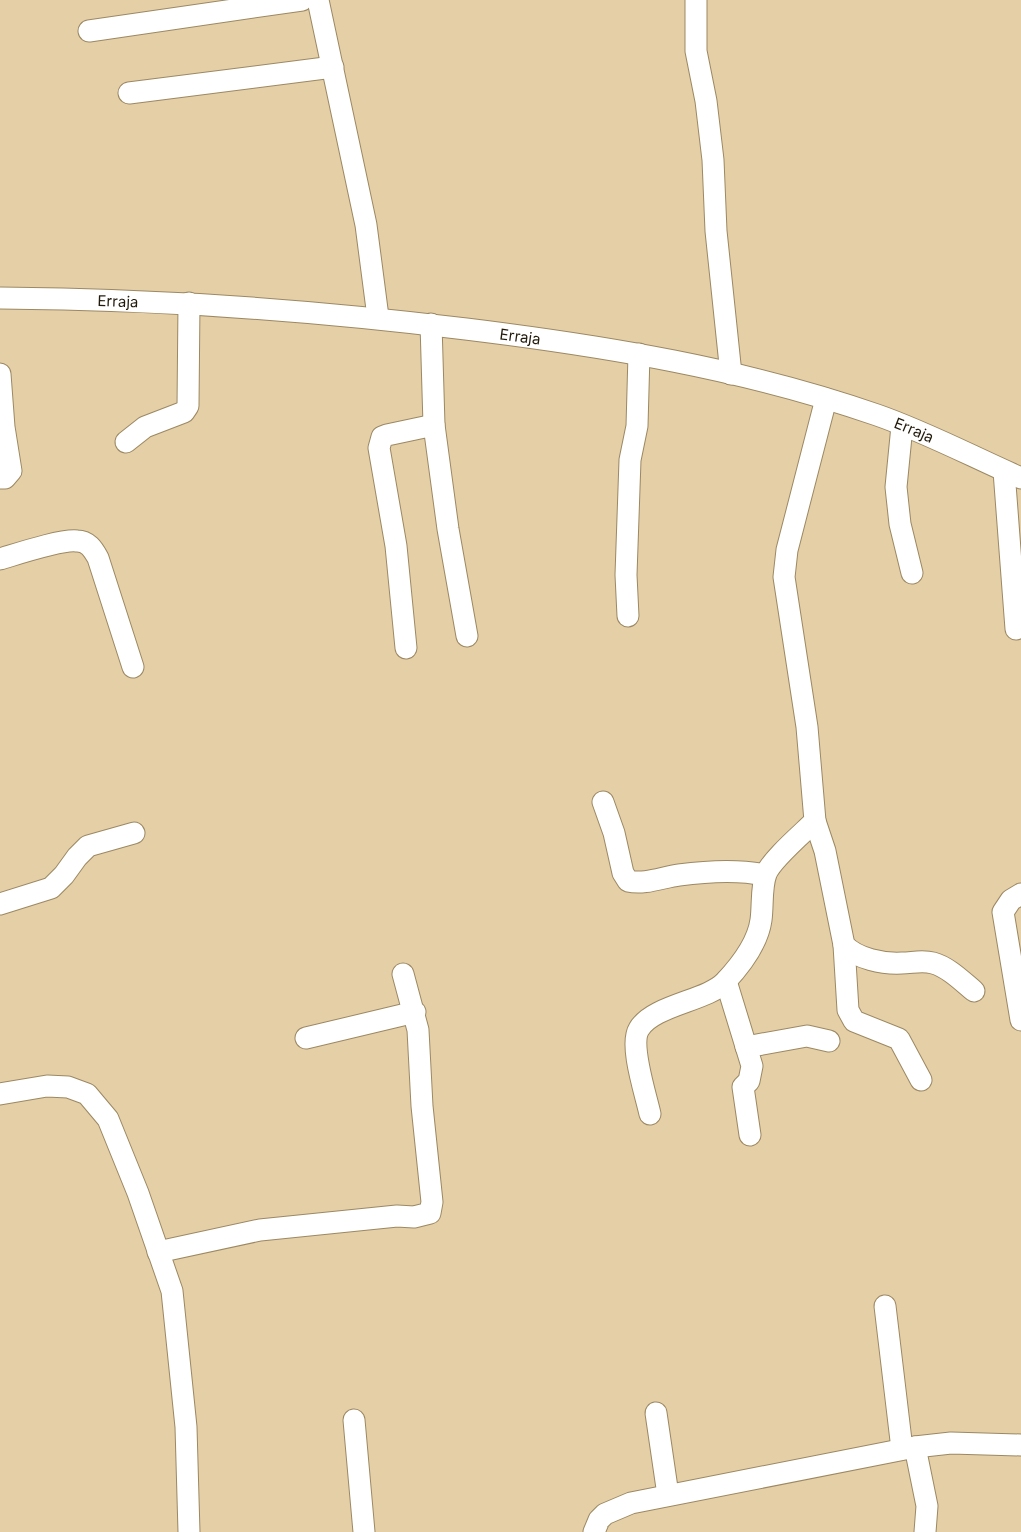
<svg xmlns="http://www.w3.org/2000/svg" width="1021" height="1532" font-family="Inter,sans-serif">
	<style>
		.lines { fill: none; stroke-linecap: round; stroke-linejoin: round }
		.minor-casing { stroke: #9c8862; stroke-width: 23 }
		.minor { stroke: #fff; stroke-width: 21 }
		.labels { text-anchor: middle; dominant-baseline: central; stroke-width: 4; stroke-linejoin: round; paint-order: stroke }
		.street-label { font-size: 15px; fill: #221a0b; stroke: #f2dcb3 }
	</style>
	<rect width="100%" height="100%" fill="#e4cfa7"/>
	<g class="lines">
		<defs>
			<g id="minor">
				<path d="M318 0 366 225 378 317"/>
				<path d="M696 0V51L706 101 713 160 716 231 731 374"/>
				<path d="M89 31 302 0"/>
				<path d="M129 93 333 67"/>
				<path id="s1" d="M0 298C156 299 311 310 466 329 605 346 745 369 877 415 926 432 973 457 1021 478"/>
				<path d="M431 324 434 425 448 529 467 636"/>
				<path d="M0 374 4 427 11 471 5 478H0"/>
				<path d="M902 426 896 487 900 524 912 573"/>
				<path d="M126 442 145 427 184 412 188 406 189 303"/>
				<path d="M1004 471 1016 629"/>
				<path d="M0 559C17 554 62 539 77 541 88 541 93 549 98 558L133 667"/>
				<path d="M628 616 626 575 630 460 637 426 639 354"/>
				<path d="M406 648 396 546 379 448 382 437 387 435 434 425"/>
				<path d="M603 802 614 833 623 873 628 881C645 885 663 877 679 875 708 871 737 869 765 875"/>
				<path d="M815 821 825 851 844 945C857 959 883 964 902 963 912 963 922 960 933 963 948 967 962 981 974 991"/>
				<path d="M1021 894 1011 900 1003 912 1021 1020"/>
				<path d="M0 904 51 888 64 875 77 857 88 846 134 833"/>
				<path d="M844 945 848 1010 854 1021 899 1039 921 1080"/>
				<path d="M726 981 752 1066 749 1081 743 1087 750 1135"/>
				<path d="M306 1038 415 1012"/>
				<path d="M746 1047 807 1036 829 1041"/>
				<path d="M0 1094 47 1086 68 1087 87 1094 108 1119 138 1193 172 1291 186 1427 189 1532"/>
				<path d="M650 1114C646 1095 629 1045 639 1029 653 1005 707 1001 725 982 740 966 758 942 761 920 763 906 761 887 766 874 771 860 803 833 815 821L807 727 784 577 787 550 826 399"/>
				<path d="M158 1252 260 1230 397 1216 414 1217 430 1213 432 1202 422 1106 418 1030 403 974"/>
				<path d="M885 1306 902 1449"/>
				<path d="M656 1413 668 1495"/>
				<path d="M354 1420 364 1532"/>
				<path d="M915 1447 927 1506 925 1532"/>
				<path d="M594 1532 599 1520 605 1514 631 1503 915 1447 951 1443 1021 1445"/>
			</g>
		</defs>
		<use href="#minor" class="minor-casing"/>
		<use href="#minor" class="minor"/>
	</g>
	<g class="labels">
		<g class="street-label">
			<text stroke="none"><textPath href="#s1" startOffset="118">Erraja</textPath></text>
			<text stroke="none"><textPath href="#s1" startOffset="522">Erraja</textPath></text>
			<text stroke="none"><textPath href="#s1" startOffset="928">Erraja</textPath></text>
		</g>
	</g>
</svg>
